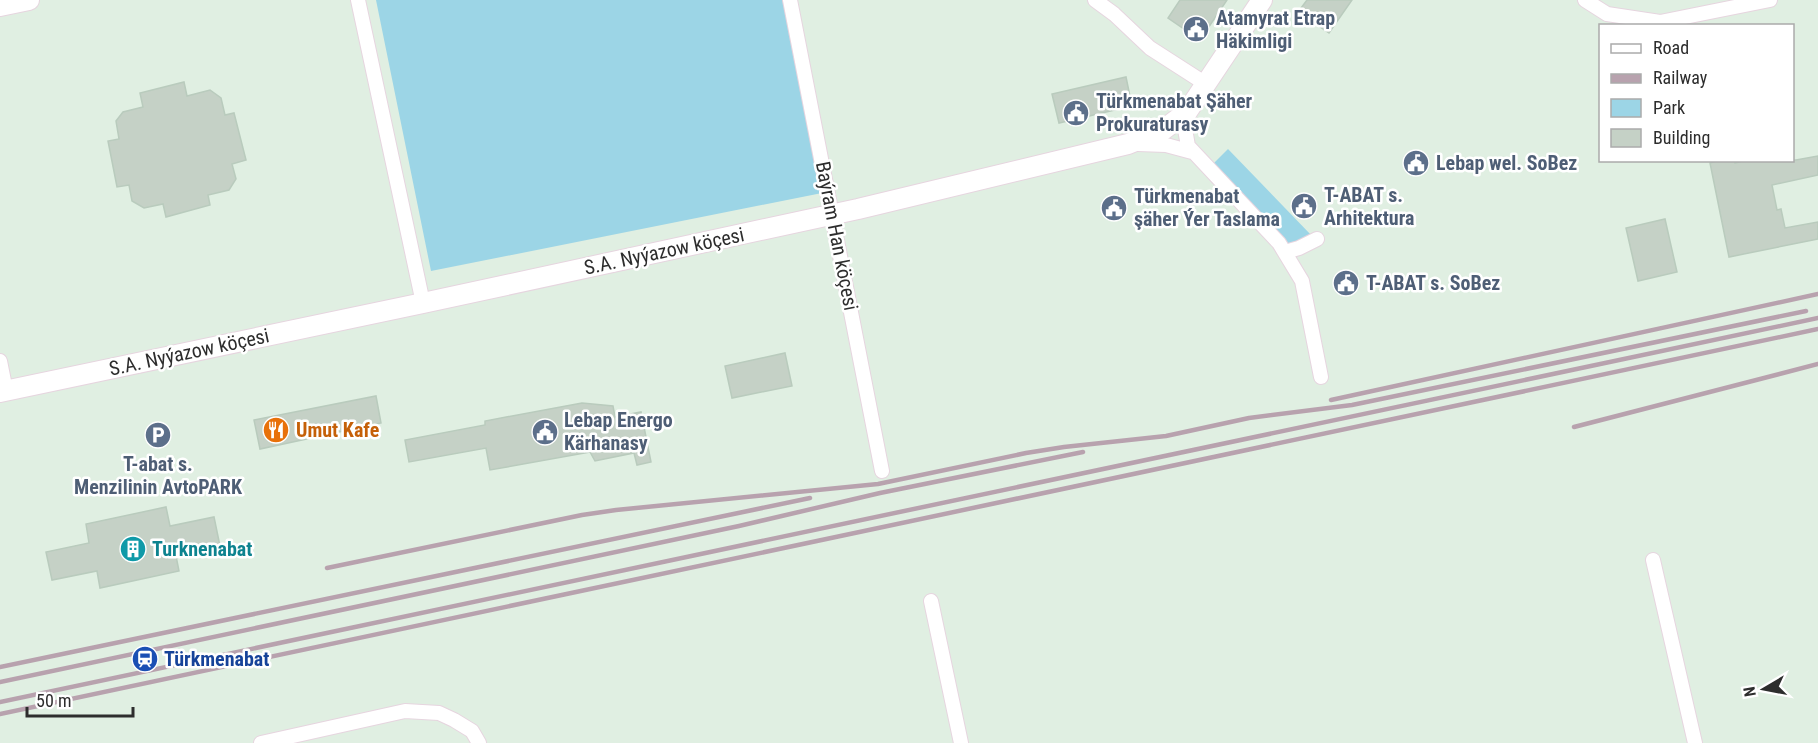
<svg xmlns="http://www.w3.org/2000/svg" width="1818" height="743" font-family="'Roboto Condensed',sans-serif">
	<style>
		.green { fill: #9cd5e6 }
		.building { fill: #c5d1c6; stroke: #b9cbbd; stroke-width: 1.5 }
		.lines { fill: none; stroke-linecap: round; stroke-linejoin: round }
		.street-casing { stroke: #e6d5df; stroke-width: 16 }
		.secondary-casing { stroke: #e6d5df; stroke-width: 22 }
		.street { stroke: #fff; stroke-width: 14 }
		.secondary { stroke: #fff; stroke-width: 20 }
		.rail { stroke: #b8a2ae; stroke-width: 4.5 }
		.labels { text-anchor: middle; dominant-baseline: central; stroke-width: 5; stroke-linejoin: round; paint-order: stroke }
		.service-label { font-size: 20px; font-weight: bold; fill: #4e5e75; stroke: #fff; text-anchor: start }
		.street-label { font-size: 20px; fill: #2d2d2d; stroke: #fff }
		.food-label { font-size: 20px; font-weight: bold; fill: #c56008; stroke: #fff; text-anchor: start }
		.culture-label { font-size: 20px; font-weight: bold; fill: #0d838f; stroke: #fff; text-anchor: start }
		.transit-label { font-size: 20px; font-weight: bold; fill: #164399; stroke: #fff; text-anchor: start }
	</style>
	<rect width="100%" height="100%" fill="#e0efe2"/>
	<path class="green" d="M376 0H783L822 193 431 271Z
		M1228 149 1312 236 1288 246 1211 166Z"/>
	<path class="building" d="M1180 0H1227L1200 40 1168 18Z
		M1307 0H1352L1329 33 1298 12Z
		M1126 77 1132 106 1059 123 1052 94Z
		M184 82 187 96 210 90 221 98 225 115 234 113 246 160 232 164 236 179 229 190 208 195 210 205 166 217 163 204 144 208 132 201 129 185 117 187 108 141 119 139 116 121 123 112 143 107 140 93Z
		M1818 156V175L1772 185 1777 210 1781 209 1785 228 1818 222V239L1729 257 1710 163 1719 160H1734L1735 163 1746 160H1796Z
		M1665 219 1677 272 1638 281 1626 228Z
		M785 353 792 386 732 398 725 366Z
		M376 396 381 423 260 449 254 420Z
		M582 403 613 406 615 417 641 412 651 462 637 465 634 453 595 461 590 452 490 470 486 448 409 462 405 440 485 425V421Z
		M166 507 170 526 214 517 220 546 176 556 179 571 100 588 97 571 52 580 46 552 89 543 86 524Z"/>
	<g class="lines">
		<defs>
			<path id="street" d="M358 0 423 303
				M790 0 882 471
				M1095 0 1114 14 1150 48 1206 84
				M1585 0 1607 14 1660 22 1770 0
				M1187 112 1185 129 1188 146 1279 243 1302 281 1321 377
				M1138 144 1166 145 1192 152
				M1285 252 1299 248 1317 239
				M0 361 6 391
				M1653 560 1695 743
				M931 601 961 743
				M261 743 405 711 439 713 454 720 472 731 479 743"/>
			<path id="secondary" d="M0 6 29 0
				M0 392 423 303 858 209 1128 144 1163 130 1187 112 1262 0"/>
		</defs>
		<use href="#street" class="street-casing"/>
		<use href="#secondary" class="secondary-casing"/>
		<use href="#street" class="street"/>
		<use href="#secondary" class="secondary"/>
		<path class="rail" d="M1331 400 1818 294
			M1574 427 1818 364
			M327 568 582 515 616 510 878 484 1026 453 1064 447 1166 436 1249 418 1352 405 1806 311
			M0 667 810 498
			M0 682 739 526 880 493 1083 452
			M0 702 1818 318
			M0 714 1818 329"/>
	</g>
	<defs>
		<symbol id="civic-disc" viewBox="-11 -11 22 22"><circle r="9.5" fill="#5c6f8a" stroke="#fff"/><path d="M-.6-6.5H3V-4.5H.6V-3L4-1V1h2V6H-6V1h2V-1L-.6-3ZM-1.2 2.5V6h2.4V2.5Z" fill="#fff"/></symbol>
		<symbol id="restaurant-disc" viewBox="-11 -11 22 22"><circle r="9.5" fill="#e8710a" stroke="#fff"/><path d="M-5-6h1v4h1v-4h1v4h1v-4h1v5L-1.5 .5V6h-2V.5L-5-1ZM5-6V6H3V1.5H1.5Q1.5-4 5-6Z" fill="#fff"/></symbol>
		<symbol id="parking-disc" viewBox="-11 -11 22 22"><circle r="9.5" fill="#5c6f8a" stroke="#fff"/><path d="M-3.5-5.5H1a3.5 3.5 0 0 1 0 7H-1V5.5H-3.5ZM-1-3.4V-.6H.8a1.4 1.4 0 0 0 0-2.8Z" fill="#fff"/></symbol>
		<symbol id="building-disc" viewBox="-11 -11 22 22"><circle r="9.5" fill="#0f9aa8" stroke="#fff"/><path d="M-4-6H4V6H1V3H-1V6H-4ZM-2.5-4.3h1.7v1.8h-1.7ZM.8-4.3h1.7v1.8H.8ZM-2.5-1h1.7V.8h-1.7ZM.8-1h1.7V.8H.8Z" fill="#fff"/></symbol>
		<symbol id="station-disc" viewBox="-11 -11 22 22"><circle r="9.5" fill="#1a4fb4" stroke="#fff"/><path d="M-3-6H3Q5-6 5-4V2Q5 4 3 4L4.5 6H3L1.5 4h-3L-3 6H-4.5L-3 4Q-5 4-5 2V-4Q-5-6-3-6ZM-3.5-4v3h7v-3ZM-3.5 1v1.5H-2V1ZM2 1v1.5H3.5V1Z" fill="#fff"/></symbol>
	</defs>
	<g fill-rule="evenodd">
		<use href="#civic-disc" x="1181" y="14" width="30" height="30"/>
		<use href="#civic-disc" x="1061" y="98" width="30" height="30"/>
		<use href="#civic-disc" x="1401" y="148" width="30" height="30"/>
		<use href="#civic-disc" x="1289" y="191" width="30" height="30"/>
		<use href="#civic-disc" x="1099" y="193" width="30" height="30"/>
		<use href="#civic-disc" x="1331" y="268" width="30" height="30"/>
		<use href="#restaurant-disc" x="261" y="415" width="30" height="30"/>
		<use href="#civic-disc" x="530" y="417" width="30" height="30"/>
		<use href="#parking-disc" x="143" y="420" width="30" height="30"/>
		<use href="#building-disc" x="118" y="534" width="30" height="30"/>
		<use href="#station-disc" x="130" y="644" width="30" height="30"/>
	</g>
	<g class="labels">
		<g class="service-label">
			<text x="1216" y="18">Atamyrat Etrap<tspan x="1216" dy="23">Häkimligi</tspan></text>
			<text x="1096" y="101">Türkmenabat Şäher<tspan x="1096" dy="23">Prokuraturasy</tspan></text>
			<text x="1436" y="163">Lebap wel. SoBez</text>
			<text x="1324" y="195">T-ABAT s.<tspan x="1324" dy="23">Arhitektura</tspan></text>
			<text x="1134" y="196">Türkmenabat<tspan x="1134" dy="23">şäher Ýer Taslama</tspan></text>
			<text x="1366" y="283">T-ABAT s. SoBez</text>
			<text x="564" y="420">Lebap Energo<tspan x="564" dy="23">Kärhanasy</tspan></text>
			<text x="158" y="464" text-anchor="middle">T-abat s.<tspan x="158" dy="23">Menzilinin AvtoPARK</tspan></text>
		</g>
		<g class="street-label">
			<text transform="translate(837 236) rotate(79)">Baýram Han köçesi</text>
			<text transform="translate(664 251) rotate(-12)">S.A. Nyýazow köçesi</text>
			<text transform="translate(189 352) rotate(-12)">S.A. Nyýazow köçesi</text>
		</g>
		<g class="food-label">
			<text x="296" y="430">Umut Kafe</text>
		</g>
		<g class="culture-label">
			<text x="152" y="549">Turknenabat</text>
		</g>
		<g class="transit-label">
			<text x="164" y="659">Türkmenabat</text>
		</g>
	</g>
	<rect x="1599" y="24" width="195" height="138" fill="#ffffff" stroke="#ababab" stroke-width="1.5"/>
	<rect x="1611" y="44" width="30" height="9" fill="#ffffff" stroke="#ababab" stroke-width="1.5"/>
	<text x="1653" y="54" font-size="18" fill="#2d2d2d">Road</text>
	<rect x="1611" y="74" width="30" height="9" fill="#b8a2ae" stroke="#ababab" stroke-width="1.5"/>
	<text x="1653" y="84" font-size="18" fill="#2d2d2d">Railway</text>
	<rect x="1611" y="99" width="30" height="18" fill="#9cd5e6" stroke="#ababab" stroke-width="1.5"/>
	<text x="1653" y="114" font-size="18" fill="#2d2d2d">Park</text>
	<rect x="1611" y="129" width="30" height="18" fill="#c5d1c6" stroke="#ababab" stroke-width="1.5"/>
	<text x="1653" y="144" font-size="18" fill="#2d2d2d">Building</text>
	<g transform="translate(1764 689) rotate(260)" stroke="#ffffff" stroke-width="4.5" paint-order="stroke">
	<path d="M0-4.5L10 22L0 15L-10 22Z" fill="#2d2d2d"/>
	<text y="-9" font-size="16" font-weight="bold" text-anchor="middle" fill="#2d2d2d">N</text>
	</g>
	<path d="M27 707v9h106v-9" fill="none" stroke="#2d2d2d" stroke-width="3"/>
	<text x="36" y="707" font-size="18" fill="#2d2d2d" stroke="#ffffff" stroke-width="4.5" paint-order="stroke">50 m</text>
</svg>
